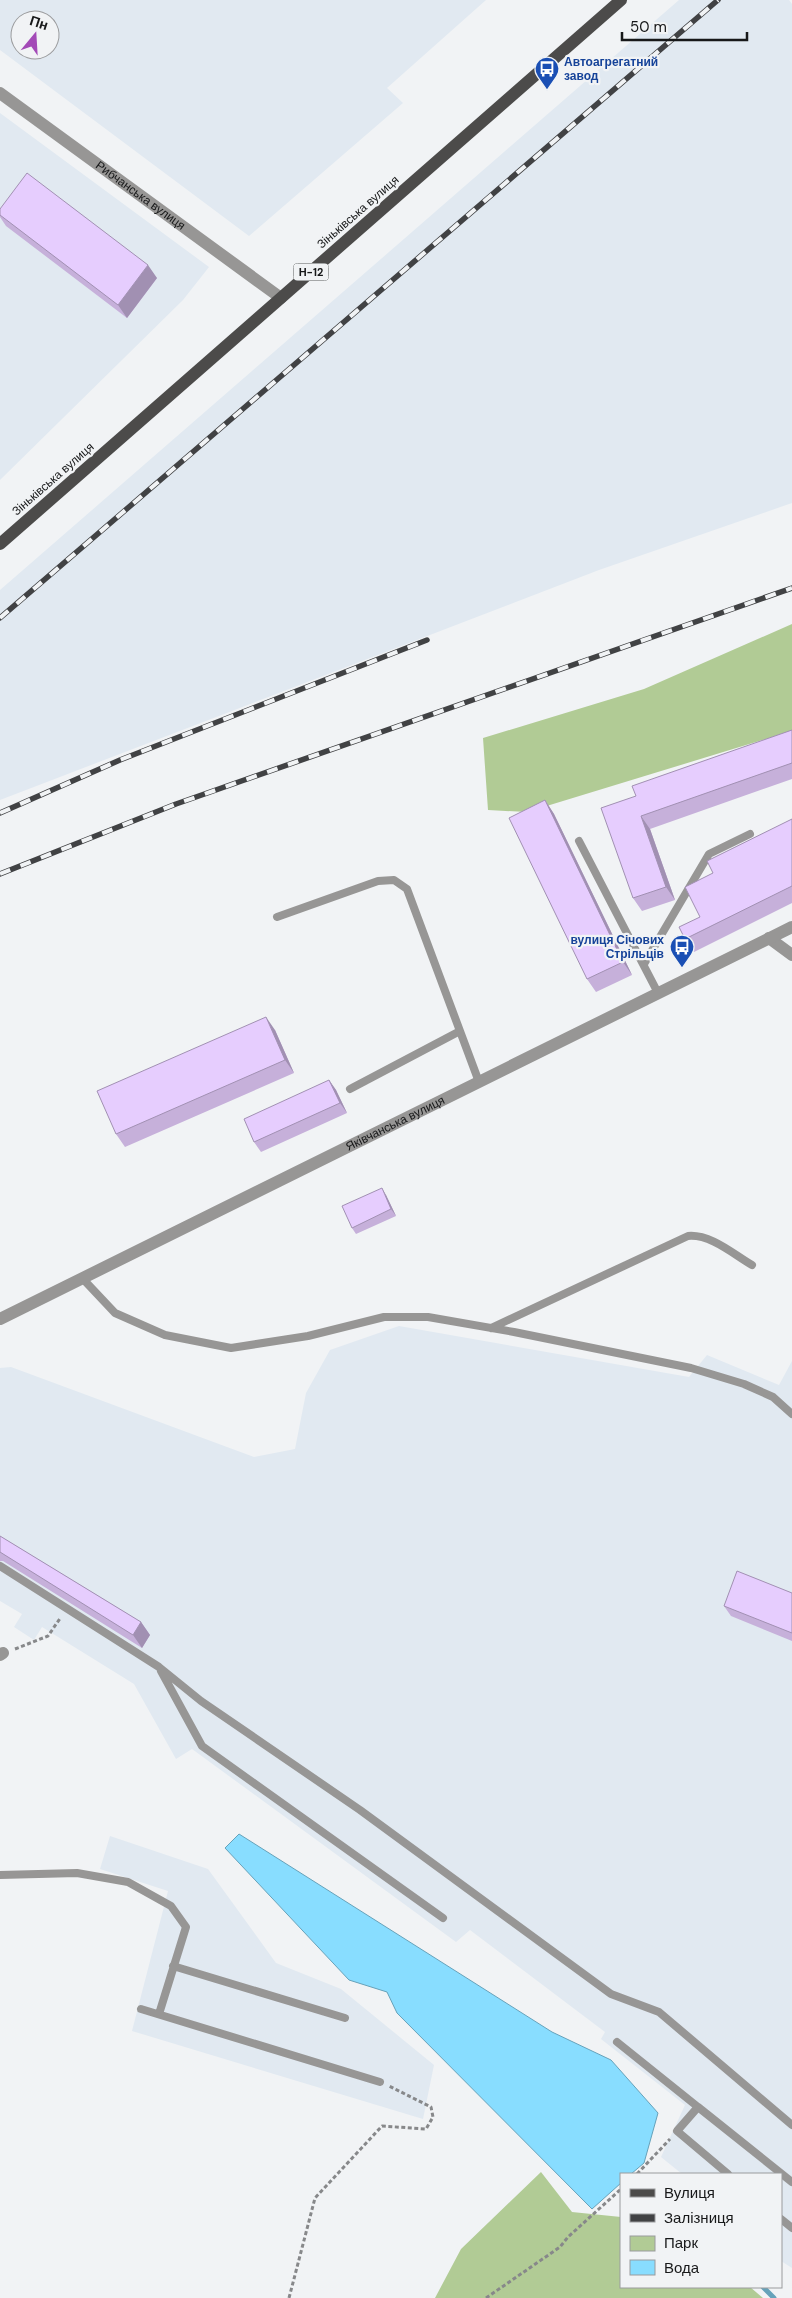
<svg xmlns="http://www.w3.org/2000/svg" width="792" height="2298" font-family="'DM Sans',sans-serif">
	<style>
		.built { fill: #e1e9f1; fill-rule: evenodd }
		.green { fill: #b1cb95 }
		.water { fill: #8df; stroke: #66a2ba }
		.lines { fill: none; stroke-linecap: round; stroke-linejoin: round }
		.stream { stroke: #66a2ba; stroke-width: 5 }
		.path { stroke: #87888a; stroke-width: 3; stroke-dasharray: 4 2.5; stroke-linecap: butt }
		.lane { stroke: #979695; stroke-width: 8 }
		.street { stroke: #979695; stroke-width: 12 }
		.primary { stroke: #4c4b4a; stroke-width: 12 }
		.rail-casing { stroke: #414244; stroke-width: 5.5 }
		.rail { stroke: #f1f3f5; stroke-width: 4; stroke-dasharray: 11; stroke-linecap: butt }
		.wall { fill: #c6b0da }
		.shaded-wall { fill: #a190b2 }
		.building { fill: #e6cdfe; stroke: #a190b2 }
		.labels { text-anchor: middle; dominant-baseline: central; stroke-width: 4.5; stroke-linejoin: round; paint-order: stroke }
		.shield { fill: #f1f3f5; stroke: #585a5b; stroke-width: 1 }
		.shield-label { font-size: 11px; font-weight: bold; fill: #171819 }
		.transit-label { font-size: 12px; font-weight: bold; fill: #164399; stroke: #f1f3f5; text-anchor: start }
		.street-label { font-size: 12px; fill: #171819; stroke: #f1f3f5 }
	</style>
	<rect width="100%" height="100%" fill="#f1f3f5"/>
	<path class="built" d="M0 0H486L387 88 403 103 249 236 0 50ZM20 20H50V50H20Z
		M679 0H789L792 4V503L599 570 0 800V590Z
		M0 113 209 267 183 300 0 480Z
		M399 1326 689 1377 707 1355 779 1385 792 1361V2268L781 2261V2174H682L661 2157 685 2105 601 2039 605 2032 470 1930 456 1942 192 1749 176 1759 134 1684 42 1627 34 1640 14 1627 22 1614 0 1601V1368L11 1367 254 1457 295 1449 306 1393 330 1350Z
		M110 1836 208 1869 276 1963 341 1989 434 2065 423 2119 132 2031 168 1891 100 1869Z"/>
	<path class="green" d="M792 624V731L527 812 488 810 483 738 644 689Z
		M541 2172 572 2212 621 2217V2287H750L763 2298H435L461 2249Z"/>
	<path class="water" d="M239 1834 552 2032 611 2060 658 2113 644 2163 631 2174H621V2183L592 2209 397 2013 387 1992 349 1980 225 1848Z"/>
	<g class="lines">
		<path class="stream" d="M763 2287 774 2298"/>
		<path class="path" d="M15 1649 48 1636 61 1617
			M637 2174 670 2139
			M289 2298 315 2198 382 2126 426 2129 433 2117 431 2107 389 2086
			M486 2298 560 2247 568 2237 621 2189"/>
		<path class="lane" d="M579 841 658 993
			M277 917 378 881 394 880 407 889 479 1082
			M644 964 709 854 750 834
			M350 1089 460 1031
			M83 1279 115 1313 165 1335 231 1348 308 1336 384 1317H428L514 1332 691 1368 744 1384 773 1397 792 1414
			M491 1328 688 1236C711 1234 733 1254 752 1265
			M0 1566 159 1667 201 1701 360 1810 611 1994 659 2012 792 2125
			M161 1671 202 1746 443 1918
			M0 1875 77 1873 128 1882 171 1906 186 1927 159 2014
			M173 1966 345 2018
			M141 2009 380 2082
			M617 2042 698 2107
			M728 2174 677 2131 698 2107 792 2182
			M781 2219 792 2228"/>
		<g class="street">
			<path id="s1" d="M0 93 281 298"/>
			<path d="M769 938 792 955"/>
			<path id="s2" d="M0 1319 792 927"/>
			<path d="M0 1655 3 1653"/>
		</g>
		<path class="primary" d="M0 544 621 0"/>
		<defs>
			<path id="rail" d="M0 618 718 0
				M0 813 120 760 427 640
				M0 874 176 804 792 588"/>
		</defs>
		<use href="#rail" class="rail-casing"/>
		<use href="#rail" class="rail"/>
	</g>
	<path class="wall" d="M0 209 157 278 127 318 6 226 0 217Z
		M792 730V779L650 829 675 900 642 911 633 898 636 796Z
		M545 800 554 814 632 975 596 992 587 979Z
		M792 819V903L694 952 685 939 700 917 713 873Z
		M275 1030 294 1073 125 1147 116 1134Z
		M329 1080 336 1090 347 1113 261 1152 254 1142Z
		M386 1195 396 1216 356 1234 352 1228Z
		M0 1536 141 1622 150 1635 142 1648 3 1561H0Z
		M792 1593V1641L731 1616 724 1606Z"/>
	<path class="shaded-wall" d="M148 265 157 278 127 318 118 305Z
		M545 800 554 814 632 975 623 962Z
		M641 816 650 829 675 900 666 887Z
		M266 1017 275 1030 294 1073 285 1060Z
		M329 1080 336 1090 347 1113 340 1103Z
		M382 1188 386 1195 396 1216 391 1209Z
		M141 1622 150 1635 142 1648 133 1635Z"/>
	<path class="building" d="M27 173 148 265 118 305 0 215V209Z
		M792 730V763L641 816 666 887 633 898 601 808 636 796 632 786Z
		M545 800 623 962 587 979 509 818Z
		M792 819V886L685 939 679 927 700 917 685 887 713 873 707 861Z
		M266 1017 285 1060 116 1134 97 1091Z
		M329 1080 340 1103 254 1142 244 1119Z
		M382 1188 391 1209 352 1228 342 1206Z
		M0 1536 141 1622 133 1635 0 1552Z
		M737 1571 792 1593V1633L724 1606Z"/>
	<defs>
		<symbol id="bus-pin" viewBox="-11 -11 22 30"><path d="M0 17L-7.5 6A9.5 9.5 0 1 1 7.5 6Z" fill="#1a4fb4" stroke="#f1f3f5"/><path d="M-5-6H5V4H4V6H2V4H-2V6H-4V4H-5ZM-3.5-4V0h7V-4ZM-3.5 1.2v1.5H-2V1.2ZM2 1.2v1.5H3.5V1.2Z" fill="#fff"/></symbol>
	</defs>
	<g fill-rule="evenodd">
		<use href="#bus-pin" x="533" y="55" width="28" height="38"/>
		<use href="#bus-pin" x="668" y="933" width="28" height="38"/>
	</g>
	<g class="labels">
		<rect class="shield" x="293.5" y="263.5" width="35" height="17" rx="4"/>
		<g class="shield-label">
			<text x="311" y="272">Н-12</text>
		</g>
		<g class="transit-label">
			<text x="564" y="62">Автоагрегатний<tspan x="564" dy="14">завод</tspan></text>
			<text x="664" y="940" text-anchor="end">вулиця Січових<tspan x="664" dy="14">Стрільців</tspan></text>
		</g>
		<g class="street-label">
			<text stroke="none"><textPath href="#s1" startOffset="174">Рибчанська вулиця</textPath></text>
			<text transform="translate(358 212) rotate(-41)">Зіньківська вулиця</text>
			<text transform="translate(53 479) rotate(-41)">Зіньківська вулиця</text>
			<text stroke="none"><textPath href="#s2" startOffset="441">Яківчанська вулиця</textPath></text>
		</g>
	</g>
	<rect x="620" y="2173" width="162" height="115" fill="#f1f3f5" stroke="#9a9b9d"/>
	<rect x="630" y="2189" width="25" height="8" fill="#4c4b4a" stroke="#9a9b9d"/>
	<text x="664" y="2198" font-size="15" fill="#171819">Вулиця</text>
	<rect x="630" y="2214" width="25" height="8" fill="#414244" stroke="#9a9b9d"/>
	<text x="664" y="2223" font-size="15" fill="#171819">Залізниця</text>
	<rect x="630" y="2236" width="25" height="15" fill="#b1cb95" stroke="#9a9b9d"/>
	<text x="664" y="2248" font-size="15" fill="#171819">Парк</text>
	<rect x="630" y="2260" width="25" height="15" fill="#88ddff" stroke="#9a9b9d"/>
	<text x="664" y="2273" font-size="15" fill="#171819">Вода</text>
	<g transform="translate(35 35) rotate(18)"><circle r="24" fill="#f1f3f5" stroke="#9a9b9d"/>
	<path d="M0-4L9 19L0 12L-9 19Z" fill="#a34ab7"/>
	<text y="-8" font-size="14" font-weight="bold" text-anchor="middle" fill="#171819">Пн</text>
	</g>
	<path d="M622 32v8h125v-8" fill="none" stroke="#171819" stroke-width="2.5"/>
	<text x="630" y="32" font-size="15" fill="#171819" stroke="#f1f3f5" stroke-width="4" paint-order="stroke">50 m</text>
</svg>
